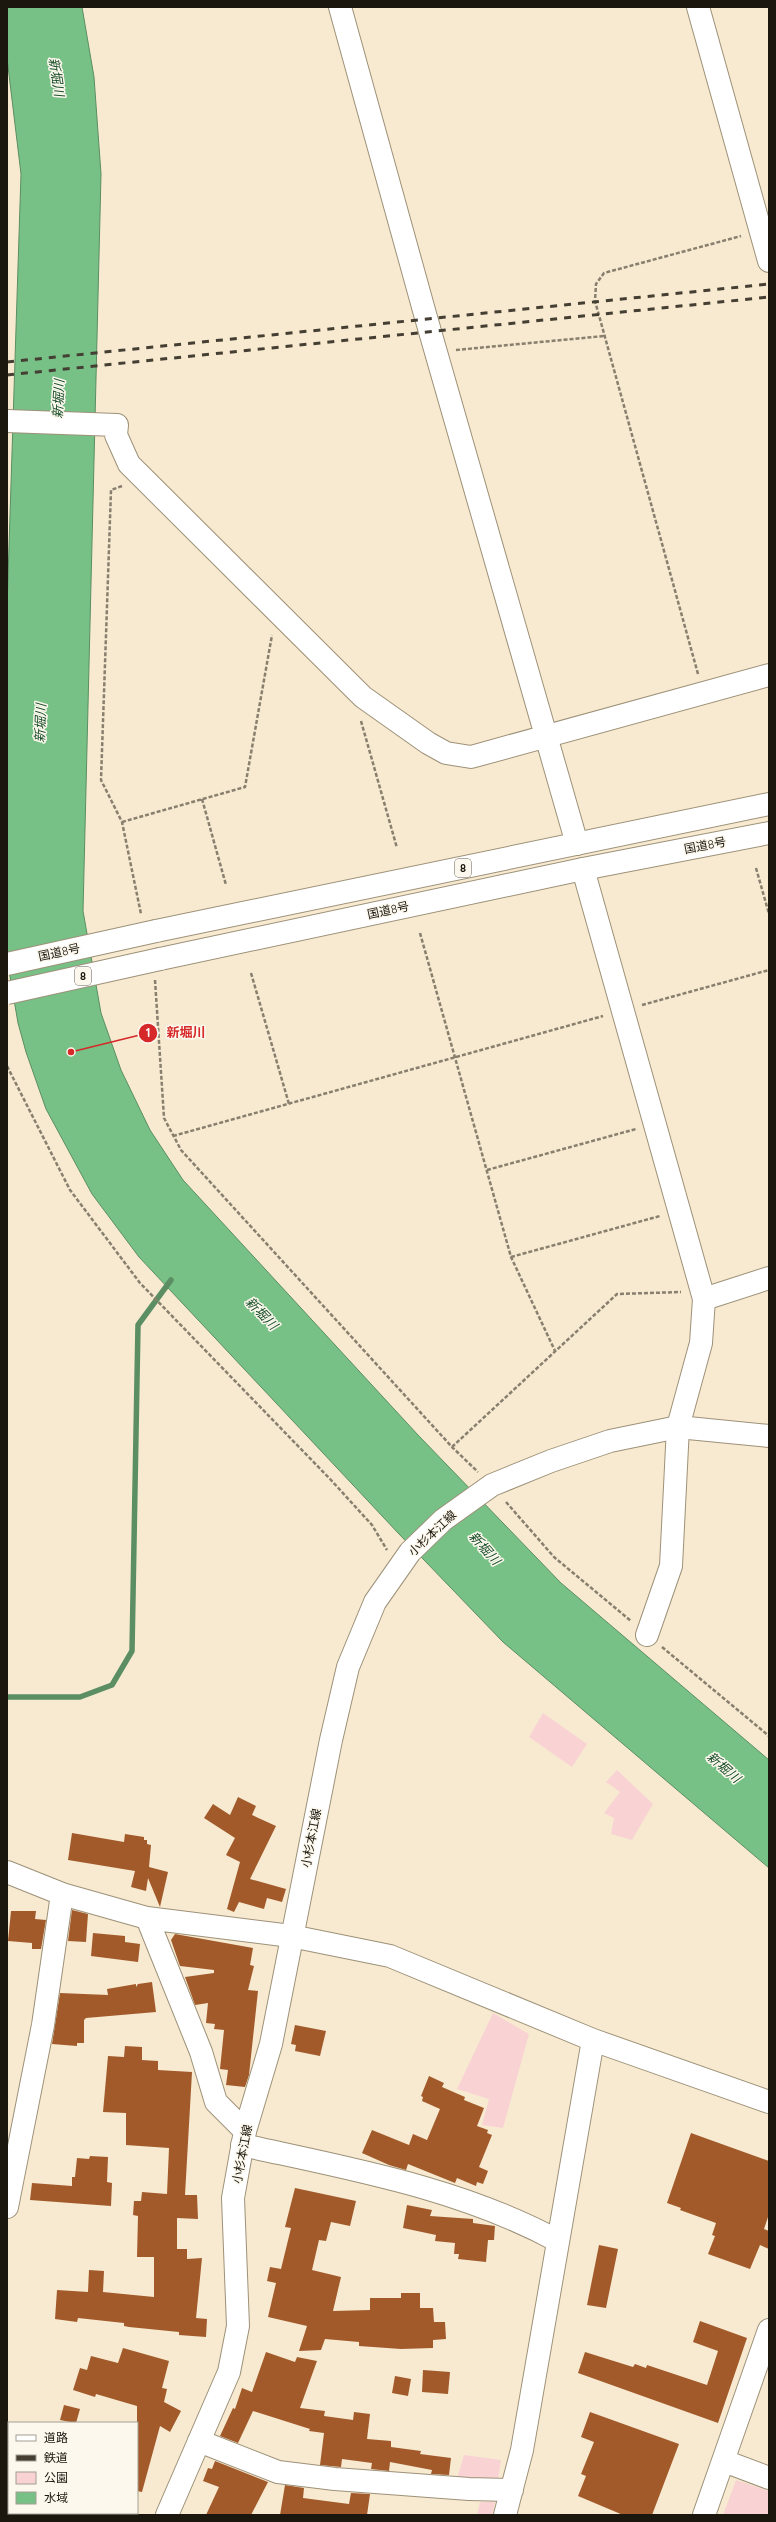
<svg xmlns="http://www.w3.org/2000/svg" width="776" height="2522" font-family="Quicksand,'Noto Sans JP',sans-serif">
	<style>
		.green { fill: #f9d3d3 }
		.water { fill: #77c187; stroke: #5b8e63 }
		.lines { fill: none; stroke-linecap: round; stroke-linejoin: round }
		.stream { stroke: #5b8e63; stroke-width: 5.5 }
		.building { fill: #a25a2b }
		.minor-casing { stroke: #9d9179; stroke-width: 24 }
		.major-casing { stroke: #9d9179; stroke-width: 24 }
		.highway-casing { stroke: #9d9179; stroke-width: 24 }
		.path { stroke: #887f6e; stroke-width: 2.5; stroke-dasharray: 4 2; stroke-linecap: butt }
		.minor { stroke: #fff; stroke-width: 22 }
		.major { stroke: #fff; stroke-width: 22 }
		.highway { stroke: #fff; stroke-width: 22 }
		.rail { stroke: #453f33; stroke-width: 3; stroke-dasharray: 7 7; stroke-linecap: butt }
		.highway-bridge-casing { stroke: #9d9179; stroke-width: 24; stroke-linecap: butt }
		.highway-bridge { stroke: #fff; stroke-width: 22 }
		.labels { text-anchor: middle; dominant-baseline: central; stroke-width: 3; stroke-linejoin: round; paint-order: stroke }
		.shield { fill: #fdf8ee; stroke: #5f5a51; stroke-width: 1 }
		.shield-label { font-size: 11px; font-weight: bold; fill: #1b170e }
		.street-label { font-size: 12px; fill: #1b170e; stroke: #fdf8ee }
		.water-label { font-size: 13px; font-style: italic; fill: #164c26; stroke: #fdf8ee }
		.leader { fill: none; stroke: #d62828; stroke-width: 1.5 }
		.callout-dot { fill: #d62828; stroke: #fdf8ee; stroke-width: 1.5 }
		.mark-label { font-size: 12px; text-anchor: middle; font-weight: bold; fill: #fff }
		.callout-label { font-size: 13px; text-anchor: middle; font-weight: bold; fill: #d62828; stroke: #fdf8ee; stroke-width: 3; stroke-linejoin: round; paint-order: stroke }
	</style>
	<rect width="100%" height="100%" fill="#f7ead0"/>
	<path class="green" d="M543 1713 587 1744 572 1767 529 1737Z
		M617 1770 653 1804 632 1840 611 1834 614 1818 604 1813 620 1792 606 1782Z
		M493 2013 529 2034 503 2128 482 2125 489 2099 457 2089Z
		M464 2455 501 2460 497 2485 456 2482Z
		M736 2480 769 2491V2515H723Z
		M480 2502H495L492 2515H477Z"/>
	<path class="water" d="M7 7H82L94 77 101 174 83 911 101 1013 121 1070 150 1130 183 1180 418 1435 561 1583 769 1760V1868L503 1642 399 1534 139 1257 92 1194 46 1109 26 1052 18 1023 7 959V608L21 174 7 58Z"/>
	<g class="lines">
		<path class="stream" d="M7 1697H80L112 1685 132 1651 138 1325 171 1280"/>
	</g>
	<path class="building" d="M238 1797 256 1806 252 1815 276 1826 250 1879 286 1889 282 1902 267 1898 264 1909 239 1902 234 1912 227 1909 240 1862 226 1855 235 1838 204 1818 213 1804 230 1815Z
		M72 1833 124 1842 125 1834 144 1837V1840H147V1844L151 1845 149 1867 168 1872 160 1907 148 1878 146 1891 131 1887 135 1871 68 1860Z
		M72 1910 88 1914 86 1942 68 1941Z
		M11 1911H36L35 1919 46 1920 41 1949H32V1943L8 1941Z
		M93 1933 125 1936V1942L140 1944 138 1962 91 1956Z
		M175 1934 253 1948 250 1965 254 1966 248 1990 258 1991 249 2075 245 2087 226 2085 228 2070 220 2069 224 2030 214 2029 215 2024 206 2023 208 2003 195 2005 185 1977 214 1973V1970L180 1966 171 1940Z
		M152 1982 156 2012 86 2018 84 2020V2043H77V2046L52 2044 60 1993 108 1995 107 1989 136 1984V1987L138 1984Z
		M295 2025 326 2031 320 2056 295 2051 296 2045 291 2044Z
		M125 2046 142 2047V2060L158 2061V2070L192 2072 185 2195H197L198 2219 177 2218V2249H187V2259L202 2258 196 2318 207 2319 206 2337 179 2335V2332L129 2327 124 2326V2323L78 2318 77 2322 55 2319 57 2290 88 2292 89 2270 104 2271 103 2292 154 2297V2257H137L138 2216 133 2215 134 2201H141L142 2192 167 2194 169 2148 126 2145V2113L103 2112 108 2056 124 2057Z
		M429 2076 444 2083 442 2087 465 2097 464 2100 484 2108 477 2126 488 2130 487 2133 492 2135 479 2167 488 2171 483 2184 477 2182 476 2186 457 2178 455 2183 408 2164 406 2170 389 2165 362 2153 372 2130 409 2145 413 2134 427 2140 440 2109 422 2101 423 2097 421 2096Z
		M691 2133 769 2161V2214L764 2229 769 2231V2249L760 2245 750 2269 708 2254 715 2236 712 2235 716 2223 680 2210 681 2208 667 2203Z
		M90 2156 108 2157 107 2182 112 2183 111 2206 30 2200 32 2183 72 2186V2177H75L77 2158 89 2159Z
		M295 2188 356 2201 350 2226 331 2222 326 2241 319 2240 312 2270 341 2277 333 2311 370 2310V2298H401V2293H420V2308H433L434 2322H445L446 2339 433 2340V2348L401 2349 359 2346V2342L325 2339 321 2350 299 2351 307 2326 268 2317 276 2283 267 2281 270 2267 281 2269 291 2228 285 2227Z
		M407 2205 432 2210 430 2216 473 2219V2223L495 2226 494 2240H488L486 2262 458 2259 459 2254H454L455 2243 435 2241 436 2235 403 2228Z
		M599 2245 618 2249 606 2308 587 2305Z
		M700 2321 747 2338 718 2423 578 2373 585 2352 633 2367 635 2364 646 2368 647 2365 707 2385 718 2351 693 2342Z
		M123 2348 169 2361 162 2388 167 2389 164 2402 181 2411 170 2432 160 2426 142 2492 137 2491V2406L96 2394 95 2397 73 2390 80 2368 87 2370 91 2356 118 2363Z
		M266 2352 295 2362 297 2357 317 2361 300 2408 325 2411 324 2416 353 2420 354 2412 370 2414 367 2439 391 2441V2447L421 2451 420 2454 451 2458 449 2475 431 2474 432 2470 390 2462 389 2471 371 2469 372 2463 342 2459 341 2467 320 2465 324 2433 309 2431 310 2429 253 2411 238 2443 220 2436 233 2408 235 2409 242 2388 252 2392Z
		M423 2370 450 2372 448 2394 422 2392Z
		M395 2376 411 2379 408 2396 392 2393Z
		M64 2405 80 2409 76 2423 60 2420Z
		M590 2412 679 2444 652 2515H623L578 2496 586 2476 581 2474 594 2442 581 2437Z
		M215 2461 268 2482 251 2515H206L219 2487 203 2481 208 2468 212 2469Z
		M285 2485 304 2488 303 2498 349 2504 351 2493 370 2494 367 2515H280Z"/>
	<g class="lines">
		<defs>
			<path id="minor" d="M340 7 425 314 577 844
				M698 7 769 261
				M7 421 117 425 116 435 129 464 363 697 428 743 446 753 471 757 769 675
				M583 869 704 1299 701 1343 678 1427 671 1566 647 1635
				M704 1299 769 1278
				M7 1872 62 1894 147 1918 291 1936 390 1956 593 2040 769 2102
				M147 1918 201 2052 216 2102 245 2131
				M242 2145C351 2169 460 2188 558 2241
				M7 2207 43 2025 62 1894
				M199 2441 278 2472 335 2479 469 2489 512 2490
				M724 2461 769 2478
				M505 2515 522 2450 593 2040
				M704 2515 769 2330"/>
			<path id="major" d="M167 2515 229 2372 238 2326 233 2198 245 2131 271 2044 331 1740 348 1667 375 1602 410 1552 443 1520 492 1485 551 1461 610 1441 678 1427 769 1436"/>
			<path id="highway" d="M156 931 769 804
				M160 959 583 869 769 833"/>
		</defs>
		<use href="#minor" class="minor-casing"/>
		<use href="#major" class="major-casing"/>
		<use href="#highway" class="highway-casing"/>
		<path class="path" d="M456 350 604 336
			M122 486 111 490 101 780 122 822 141 914
			M698 674 595 301 596 284 604 273 741 236
			M361 721 397 848
			M202 799 226 885
			M122 822 245 787 272 635
			M756 868 769 914
			M420 933 511 1257 555 1351
			M251 973 289 1104
			M155 980 164 1118 181 1150 452 1447 478 1472
			M642 1005 769 970
			M7 1066 70 1190 140 1283 331 1480 372 1525 387 1550
			M173 1136 603 1016
			M487 1170 636 1129
			M511 1257 660 1216
			M452 1447 617 1294 681 1292
			M506 1502 554 1557 631 1621
			M662 1647 769 1736"/>
		<use href="#minor" class="minor"/>
		<use href="#major" class="major"/>
		<use href="#highway" class="highway"/>
		<path class="rail" d="M7 362 769 284
			M7 375 769 297"/>
		<defs>
			<path id="highway-bridge" d="M7 964 156 931
				M7 993 160 959"/>
		</defs>
		<use href="#highway-bridge" class="highway-bridge-casing"/>
		<use href="#highway-bridge" class="highway-bridge"/>
	</g>
	<g class="labels">
		<g class="shield">
			<rect x="455" y="859" width="16" height="18" rx="3"/>
			<rect x="75" y="967" width="16" height="18" rx="3"/>
		</g>
		<g class="shield-label">
			<text x="463" y="868">8</text>
			<text x="83" y="976">8</text>
		</g>
		<g class="street-label">
			<text transform="translate(705 845) rotate(-11)">国道8号</text>
			<text transform="translate(388 910) rotate(-12)">国道8号</text>
			<text transform="translate(59 952) rotate(-12)">国道8号</text>
			<text transform="translate(432 1533) rotate(-43)">小杉本江線</text>
			<text transform="translate(311 1838) rotate(-79)">小杉本江線</text>
			<text transform="translate(242 2154) rotate(-79)">小杉本江線</text>
		</g>
		<g class="water-label">
			<text transform="translate(57 77) rotate(81)">新堀川</text>
			<text transform="translate(58 399) rotate(-87)">新堀川</text>
			<text transform="translate(40 723) rotate(-88)">新堀川</text>
			<text transform="translate(262 1313) rotate(46)">新堀川</text>
			<text transform="translate(485 1548) rotate(48)">新堀川</text>
			<text transform="translate(724 1767) rotate(41)">新堀川</text>
		</g>
	</g>
	<path class="leader" d="M71 1052L148 1033"/>
	<g class="callout-dot">
		<circle cx="71" cy="1052" r="4"/>
		<circle cx="148" cy="1033" r="10"/>
	</g>
	<g class="mark-label">
		<text x="148" y="1037">1</text>
	</g>
	<g class="callout-label">
		<text x="186" y="1037">新堀川</text>
	</g>
	<rect width="776" height="2522" fill="none" stroke="#1b170e" stroke-width="16"/>
	<rect x="8" y="2422" width="130" height="92" fill="#fdf8ee" stroke="#a39e94"/>
	<rect x="16" y="2435" width="20" height="6" fill="#ffffff" stroke="#a39e94"/>
	<text x="44" y="2442" font-size="12" fill="#1b170e">道路</text>
	<rect x="16" y="2455" width="20" height="6" fill="#453f33" stroke="#a39e94"/>
	<text x="44" y="2462" font-size="12" fill="#1b170e">鉄道</text>
	<rect x="16" y="2472" width="20" height="12" fill="#f9d3d3" stroke="#a39e94"/>
	<text x="44" y="2482" font-size="12" fill="#1b170e">公園</text>
	<rect x="16" y="2492" width="20" height="12" fill="#77c187" stroke="#a39e94"/>
	<text x="44" y="2502" font-size="12" fill="#1b170e">水域</text>
</svg>
